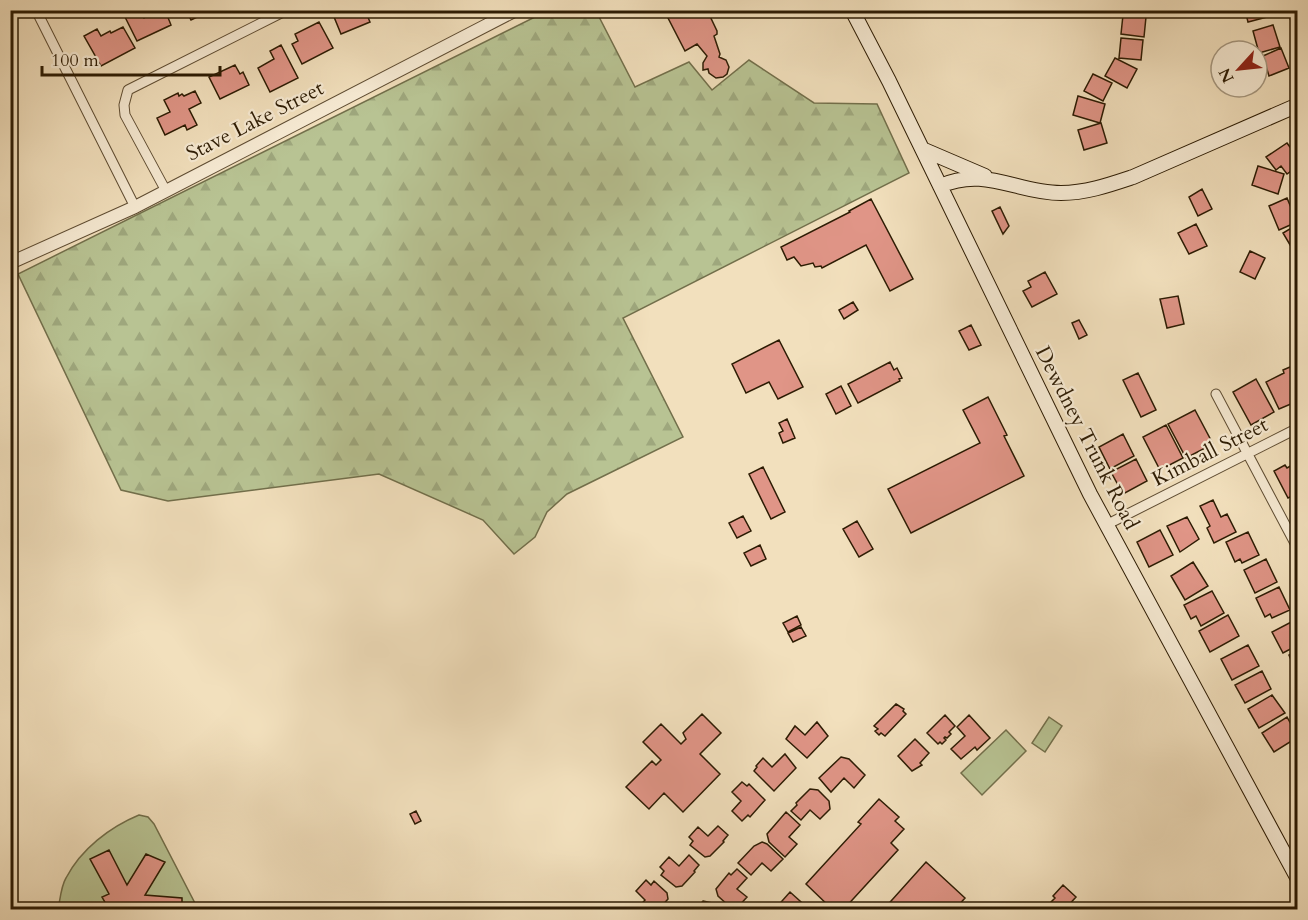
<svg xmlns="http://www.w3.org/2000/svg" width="1308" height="920" font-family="Cardo,serif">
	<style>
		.forest { fill: url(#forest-firs); stroke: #726f4b; stroke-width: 1.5 }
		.green { fill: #b8c393; stroke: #726f4b; stroke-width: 1.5 }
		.building { fill: #e09587; stroke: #2c1b03; stroke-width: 1.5 }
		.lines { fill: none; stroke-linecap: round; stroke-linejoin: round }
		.minor-casing { stroke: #5e4c32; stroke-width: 11 }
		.tertiary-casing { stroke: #5e4c32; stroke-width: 14 }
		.secondary-casing { stroke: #2c1b03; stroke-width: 16 }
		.minor { stroke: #f7ebd4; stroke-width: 9 }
		.tertiary { stroke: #f7ebd4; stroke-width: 12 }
		.secondary { stroke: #f7ebd4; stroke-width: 14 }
		.labels { text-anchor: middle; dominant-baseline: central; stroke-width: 4.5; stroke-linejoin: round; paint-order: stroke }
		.street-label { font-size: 21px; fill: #2c1b03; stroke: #f7ebd4 }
	</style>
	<defs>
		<pattern id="forest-firs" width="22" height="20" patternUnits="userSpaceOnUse" patternTransform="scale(1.5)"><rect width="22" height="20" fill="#b8c393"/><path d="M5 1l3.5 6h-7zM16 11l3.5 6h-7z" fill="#9ea77d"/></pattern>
	</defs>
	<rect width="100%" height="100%" fill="#f2e0bd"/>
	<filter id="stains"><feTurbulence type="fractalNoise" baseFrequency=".00333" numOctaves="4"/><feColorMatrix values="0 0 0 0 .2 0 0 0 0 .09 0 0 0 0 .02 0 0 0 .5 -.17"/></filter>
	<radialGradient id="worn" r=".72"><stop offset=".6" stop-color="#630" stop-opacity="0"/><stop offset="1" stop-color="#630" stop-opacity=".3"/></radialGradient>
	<path class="forest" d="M549 10 596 11 635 87 689 62 712 90 749 60 814 103 877 104 909 173 623 318 683 437 567 494 547 512 535 537 514 554 483 520 379 474 168 501 121 490 18 274Z"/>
	<path class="green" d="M1049 717 1062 726 1045 752 1032 743Z
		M1006 730 1026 751 982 795 961 773Z
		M139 815 148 817 154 824 198 909 58 910C60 900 61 886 66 878 81 849 110 827 139 815Z"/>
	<path class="building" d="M141 10 144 18 159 10H165L171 25 137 41 122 11Z
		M186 10H212L191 20Z
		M336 10H365L370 22 341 34 332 12Z
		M378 10H396L381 17Z
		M679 10H707L717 31V34L714 36 720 54 719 57 726 60 729 67 727 74 723 77 716 78 709 73 708 69 703 70V63L707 56 697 44 685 51 667 16Z
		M1124 10H1147V14L1124 12Z
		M1245 10H1269L1271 16 1248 22Z
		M1123 15 1146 17 1144 37 1121 34Z
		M319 22 333 48 302 64 292 44 298 41 295 34Z
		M1273 25 1280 47 1259 53 1253 31Z
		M123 27 135 48 101 66 84 36 97 29 101 36 110 31 111 33Z
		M1121 38 1143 40 1141 60 1119 58Z
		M281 45 298 78 270 92 258 68 274 59 270 51Z
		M1281 48 1289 68 1269 76 1263 56Z
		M1115 58 1137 69 1127 88 1105 76Z
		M235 65 240 74 243 72 249 85 220 99 209 77Z
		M1093 74 1112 83 1103 101 1084 91Z
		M195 91 201 103 189 109 197 125 187 130 185 125 165 135 157 118 170 112 164 100 178 93 179 96 182 94 184 96Z
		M1078 96 1105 104 1100 123 1073 115Z
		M1101 123 1107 143 1084 150 1078 130Z
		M1287 143 1298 158V166L1287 174 1281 166 1276 170 1266 157Z
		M1258 166 1284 174 1278 194 1252 185Z
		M1202 189 1212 209 1198 216 1189 197Z
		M1287 198 1297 222 1279 230 1269 206Z
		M871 199 913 279 890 291 866 245 822 268 821 266 815 267 813 263 801 266 794 257 787 260 781 247 850 212 849 211Z
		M1000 207 1009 226 1003 234 992 211Z
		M1196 224 1207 246 1189 254 1178 233Z
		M1298 224V255H1296L1283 233Z
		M1250 251 1265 258 1255 279 1240 272Z
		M1045 272 1057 294 1032 307 1023 291 1031 287 1028 281Z
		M1178 296 1184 324 1167 328 1160 299Z
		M853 302 858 310 844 319 839 310Z
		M1079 320 1087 335 1079 339 1072 323Z
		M971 325 981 345 969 350 959 331Z
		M779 340 803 387 778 399 769 382 746 393 732 364Z
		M1298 359V376L1291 362Z
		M890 362 894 370 897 368 902 378 899 379 900 381 858 403 848 384Z
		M1290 367 1298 382V401L1279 409 1266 382 1284 373 1283 370Z
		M1138 373 1156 410 1141 417 1123 380Z
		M1256 379 1274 412 1251 425 1233 392Z
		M841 386 851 406 836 414 826 394Z
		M988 397 1007 435 1004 436 1024 476 911 533 888 489 980 443 963 410Z
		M1195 410 1213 444 1186 458 1168 424Z
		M787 419 795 438 783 443 779 433 783 431 779 423Z
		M1166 425 1183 458 1160 470 1143 437Z
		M1123 434 1134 456 1110 469 1099 447Z
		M1136 459 1147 481 1123 494 1111 472Z
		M1294 464 1295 467 1298 465V493L1288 498 1274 471 1285 465 1287 468Z
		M763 467 785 512 771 519 749 474Z
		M1213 500 1221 517 1227 514 1236 532 1214 543 1207 528 1210 526 1200 506Z
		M743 516 751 531 737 538 729 523Z
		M1187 517 1199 539 1180 552 1167 526Z
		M857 521 873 549 859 557 843 529Z
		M1160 530 1173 555 1149 567 1137 542Z
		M1248 532 1259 555 1242 563 1240 559 1235 562 1226 542Z
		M760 545 766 559 751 566 744 553Z
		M1266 559 1277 582 1255 593 1244 570Z
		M1193 562 1208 586 1185 600 1171 576Z
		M1279 587 1290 610 1272 618 1270 614 1265 617 1256 598Z
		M1212 591 1224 613 1201 626 1196 616 1191 619 1184 605Z
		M1228 615 1239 636 1210 652 1199 631Z
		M797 616 801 625 788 632 783 623Z
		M1297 619 1298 645 1283 653 1272 632Z
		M801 627 806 636 793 642 788 633Z
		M1248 645 1259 666 1232 680 1221 659Z
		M1298 650V676L1289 655Z
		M1262 671 1271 689 1245 703 1235 685Z
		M1272 695 1285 713 1259 728 1248 709Z
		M896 704 904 709 903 711 906 714 885 736 881 733 879 735 875 731 878 729 874 726Z
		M702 714 721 733 700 754 720 774 683 812 664 793 649 809 626 787 652 761 656 765 661 760 643 742 661 724 681 744 686 739 683 733Z
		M945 715 955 726 949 732 951 734 947 738 945 737 944 738 946 740 942 744 940 742 938 744 927 733Z
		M969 715 990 738 977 750 975 747 961 759 951 749 965 736 957 727Z
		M1287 717 1298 737 1274 752 1262 733Z
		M817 722 828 736 807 758 786 739 795 726 805 735Z
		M915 739 929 753 920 763 922 765 912 771 898 756Z
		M785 754 796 768 774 791 754 771 757 767 756 766 763 758 772 767Z
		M841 757 849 759 865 775 854 788 844 778 831 792 819 778Z
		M742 782 747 786 749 784 765 800 750 817 748 815 742 821 732 811 741 801 732 792Z
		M810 789 818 790 829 801 830 809 820 819 810 810 801 820 791 811 797 805 796 803Z
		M879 799 899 817 895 821 904 829 891 843 898 850 843 910H833L806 884 861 824 858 822Z
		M416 811 421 821 415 824 410 814Z
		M786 812 800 825 789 837 797 844 785 857 769 842 767 834Z
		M718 826 728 835 723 841 724 842 710 856 705 857 690 845 693 841 689 837 698 827 708 836Z
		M762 842 767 844 783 859 771 871 762 863 751 875 738 863 754 846Z
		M109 850 127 885 146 854 165 862 145 895 182 898V910H96L106 904 102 897 109 894 90 859Z
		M689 855 699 865 694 871 695 872 682 886 676 887 661 875 664 871 660 867 669 857 679 866Z
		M926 862 965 898 956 908 957 909 883 910Z
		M737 869 747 878 737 889 747 897 737 908 732 903 729 906 718 896 716 889 729 873 731 875Z
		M646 880 651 885 654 881 667 893 668 899 658 910H636L645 900 636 891Z
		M1063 885 1076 897 1064 910H1051L1047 906 1055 898 1053 896Z
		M790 892 810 910H774Z
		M703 901 712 903 719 910H695Z"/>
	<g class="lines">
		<defs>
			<path id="minor" d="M1292 10 1298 27
				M37 12 135 207
				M166 191 125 115 124 105 128 90 287 10
				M1216 394 1298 549
				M1106 525 1298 428"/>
			<path id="tertiary" d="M10 263 135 207 516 10"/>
			<path id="secondary" d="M852 10 889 81 1090 494 1298 879
				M922 149 985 176
				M940 186C985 166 1017 193 1061 193 1086 193 1109 185 1133 177L1298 105"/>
		</defs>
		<use href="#minor" class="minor-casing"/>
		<use href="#tertiary" class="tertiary-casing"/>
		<use href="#secondary" class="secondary-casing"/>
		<use href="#minor" class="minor"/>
		<use href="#tertiary" class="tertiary"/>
		<use href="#secondary" class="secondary"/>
	</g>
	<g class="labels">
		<g class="street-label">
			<text transform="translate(255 121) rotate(-27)">Stave Lake Street</text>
			<text transform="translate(1087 438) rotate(63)">Dewdney Trunk Road</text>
			<text transform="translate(1210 452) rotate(-27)">Kimball Street</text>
		</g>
	</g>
	<rect width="1308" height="920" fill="none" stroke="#f2e0bd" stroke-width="36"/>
	<rect x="12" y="12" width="1284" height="896" fill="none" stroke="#2c1b03" stroke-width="3"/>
	<rect x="18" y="18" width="1272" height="884" fill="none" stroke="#2c1b03" stroke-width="1.5"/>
	<g transform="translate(1239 69) rotate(243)"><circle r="28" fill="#f7ebd4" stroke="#a69880" stroke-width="1.5"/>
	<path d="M0-4.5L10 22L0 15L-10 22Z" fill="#8f2418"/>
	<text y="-9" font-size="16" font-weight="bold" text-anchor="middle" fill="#2c1b03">N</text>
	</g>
	<path d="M42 66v9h178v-9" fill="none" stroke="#2c1b03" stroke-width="3"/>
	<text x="51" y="66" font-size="18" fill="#2c1b03" stroke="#f7ebd4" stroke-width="4.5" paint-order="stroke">100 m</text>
	<rect width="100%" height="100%" filter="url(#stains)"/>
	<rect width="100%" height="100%" fill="url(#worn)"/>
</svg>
